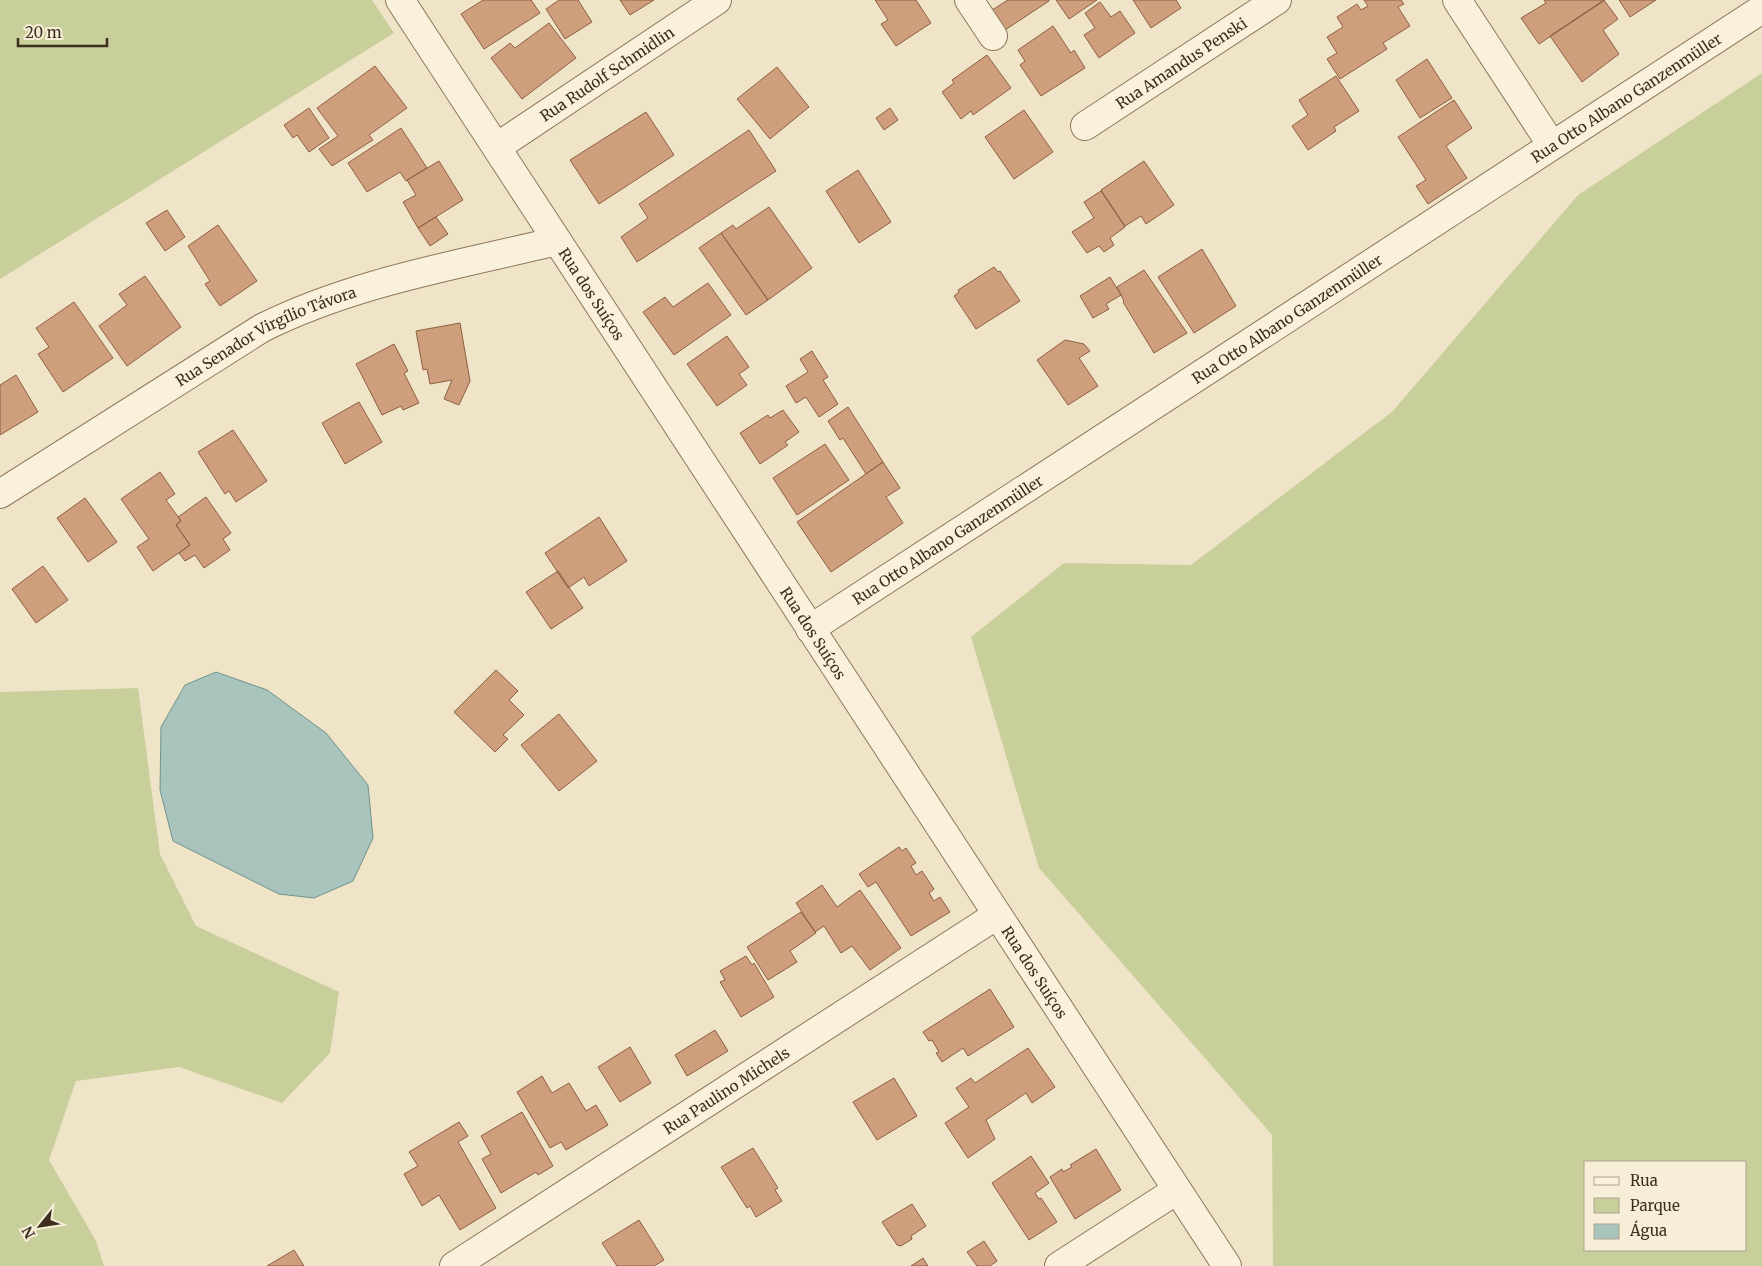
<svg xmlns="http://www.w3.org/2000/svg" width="1762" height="1266" font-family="Merriweather,serif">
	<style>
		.green { fill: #c9cf9b; fill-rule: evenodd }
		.water { fill: #a9c4bc; stroke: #6f938a }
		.building { fill: #cf9f7d; stroke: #8d5f41 }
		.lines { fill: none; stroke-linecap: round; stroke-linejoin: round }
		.minor-casing { stroke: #8d765c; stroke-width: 30 }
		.minor { stroke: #faf1dc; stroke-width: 28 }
		.labels { text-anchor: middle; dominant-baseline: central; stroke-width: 5; stroke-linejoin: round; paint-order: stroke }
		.street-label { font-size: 15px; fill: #3d2e20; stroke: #f7eed8 }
	</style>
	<rect width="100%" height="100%" fill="#f0e4c8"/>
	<path class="green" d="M0 0H372L394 33 0 279Z
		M1762 73V1266H1273L1272 1135 1039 868 971 637 1064 563 1191 565 1393 411 1578 195ZM1586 1162H1746V1250H1586Z
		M138 688 160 854 196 926 339 992 330 1053 282 1103 179 1067 76 1081 49 1160 96 1241 104 1266H0V692Z"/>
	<path class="water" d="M216 672 267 690 326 733 368 785 373 838 353 881 314 898 279 894 173 841 160 790 161 727 185 685Z"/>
	<path class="building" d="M483 0H531L540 13 484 49 461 14Z
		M559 0H578L592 22 565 39 546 9Z
		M620 0H654L630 15Z
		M875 0H916L931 23 896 46 881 24 888 20Z
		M1008 0H1049V1L1005 30 992 10Z
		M1056 0H1097L1069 19Z
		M1133 0H1176L1181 8 1151 28Z
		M1364 0H1401L1404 4 1398 7 1410 26 1383 43 1387 49 1340 79 1327 59 1337 53 1327 37 1343 27 1337 17 1357 4 1361 10 1368 6Z
		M1544 0H1605L1539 44 1521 18 1546 3Z
		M1604 0 1618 19 1603 30 1619 54 1582 82 1550 36Z
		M1619 0H1656L1630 17Z
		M1100 2 1111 17 1120 11 1135 33 1099 58 1084 35 1095 28 1085 13Z
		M549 23 576 58 522 99 491 58 510 43 515 48Z
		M1053 26 1071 53 1074 50 1085 68 1041 96 1020 65 1025 61 1018 50Z
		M987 55 1011 88 973 115 971 111 961 119 942 92 954 83 952 80Z
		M1427 59 1452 98 1420 118 1396 80Z
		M375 66 407 108 369 135 373 140 332 166 319 149 338 136 317 108Z
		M777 67 809 107 770 139 737 99Z
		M1336 76 1359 111 1334 127 1336 131 1308 150 1292 126 1308 115 1299 100Z
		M1454 100 1472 128 1446 146 1467 178 1428 204 1416 186 1426 180 1398 137Z
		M309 108 329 138 309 152 297 135 293 138 284 125Z
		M890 108 898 120 884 130 876 118Z
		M1024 110 1053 152 1014 179 985 137Z
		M646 112 674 155 599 204 570 160Z
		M401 128 427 168 406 181 400 172 367 192 348 163Z
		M749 130 776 171 637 262 621 237 648 218 639 204Z
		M439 161 463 200 418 228 403 202 416 195 407 180Z
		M1144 161 1174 205 1146 224 1141 216 1125 226 1101 190Z
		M858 170 891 222 859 243 826 191Z
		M1101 191 1125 227 1110 238 1114 245 1104 252 1099 246 1087 253 1072 232 1094 218 1084 202Z
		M769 207 812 268 768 300 721 233 733 225 736 229Z
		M167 210 185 237 165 251 146 223Z
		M436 217 448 234 430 246 418 228Z
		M218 225 257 281 220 306 205 284 210 281 188 246Z
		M721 233 768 300 746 315 699 248Z
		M1202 249 1236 306 1194 333 1158 277Z
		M994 267 998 272 1000 271 1020 301 976 329 954 296 959 292 958 290Z
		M1144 270 1187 333 1154 353 1123 302 1124 301 1117 287Z
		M145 276 181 327 127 366 99 326 127 305 119 294Z
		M1110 277 1121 295 1106 304 1109 309 1093 318 1080 296Z
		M708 283 731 315 674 355 643 312 665 297 673 307Z
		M74 302 113 358 63 392 38 354 49 347 36 328Z
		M460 323 470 381 459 405 444 399 452 380 430 384 427 369 423 370 416 331Z
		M727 336 749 367 739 374 747 385 717 406 687 364Z
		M1065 340 1084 344 1090 351 1079 358 1098 386 1068 405 1037 360Z
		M394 344 408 371 404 373 419 403 403 410 401 406 382 415 356 364Z
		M812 351 828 377 823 380 838 404 819 417 806 397 796 403 786 386 808 372 800 359Z
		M16 375 38 412 0 435V385Z
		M359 402 382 442 345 464 322 423Z
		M848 407 883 462 866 474 843 438 840 440 828 421Z
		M783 410 799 432 785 442 788 445 760 464 740 433 768 415 770 418Z
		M233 430 267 481 236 502 229 491 225 494 198 452Z
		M825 444 849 480 797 515 773 478Z
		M883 462 900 488 886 497 903 523 831 572 797 522Z
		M160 472 175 494 166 500 181 521 176 525 190 545 153 571 137 547 149 539 121 499Z
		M206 497 231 533 223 539 230 550 204 568 195 555 185 561 179 553 190 545 176 525 181 521 178 517Z
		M85 498 117 542 88 562 57 518Z
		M599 517 627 561 589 586 584 577 568 588 545 553Z
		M43 566 68 600 36 623 12 589Z
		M558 571 583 608 551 629 526 592Z
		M496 670 518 691 509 700 524 715 503 735 508 739 495 752 454 712Z
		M559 714 597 761 559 791 521 745Z
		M899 847 902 851 906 848 916 863 911 866 916 875 922 871 934 889 929 893 934 901 940 897 950 912 911 936 876 882 868 887 859 874Z
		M822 885 837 907 860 890 901 948 870 970 852 946 841 953 824 926 815 932 796 903Z
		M801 912 816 933 790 951 797 962 768 980 747 947Z
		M746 956 752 965 754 963 774 997 741 1017 720 982 725 980 720 971Z
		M990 989 1014 1027 968 1056 963 1048 942 1062 936 1053 939 1052 932 1040 929 1041 923 1032Z
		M715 1030 728 1051 687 1076 675 1055Z
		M630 1047 651 1083 620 1102 598 1067Z
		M1028 1048 1055 1087 1032 1103 1026 1093 986 1120 995 1139 968 1158 945 1123 969 1107 956 1088 971 1078 975 1083Z
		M542 1076 552 1093 569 1083 586 1111 596 1105 608 1125 566 1150 561 1142 550 1148 517 1092Z
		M894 1078 917 1116 877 1140 853 1102Z
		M522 1112 553 1166 538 1175 536 1172 501 1193 482 1159 491 1154 481 1136Z
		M459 1122 468 1136 458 1142 496 1208 460 1230 439 1195 422 1206 404 1174 418 1166 409 1152Z
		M753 1148 778 1188 775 1190 782 1201 756 1217 750 1206 747 1208 721 1167Z
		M1096 1149 1121 1190 1075 1219 1050 1177 1062 1169 1063 1172 1072 1167 1070 1165Z
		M1031 1156 1049 1183 1035 1193 1039 1199 1041 1198 1057 1222 1029 1240 992 1183Z
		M912 1204 926 1226 911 1236 912 1239 901 1246 897 1245 882 1222Z
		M639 1220 664 1260 654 1266H617L602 1243Z
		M984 1241 997 1261 990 1266H977L967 1252Z
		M294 1250 304 1266H267Z
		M923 1258 928 1266H911Z"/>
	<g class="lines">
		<defs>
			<g id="minor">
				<path id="s1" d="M400 0 1227 1266"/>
				<path d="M969 0 993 36"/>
				<path d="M1457 0 1551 144"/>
				<path id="s2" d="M1085 126 1277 0"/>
				<path id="s3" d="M497 147 717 0"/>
				<path id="s4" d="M0 494 262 328C354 282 458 265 557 241"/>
				<path id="s5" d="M810 629 1762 9"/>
				<path id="s6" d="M454 1266 997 915"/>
				<path d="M1059 1266 1177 1190"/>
			</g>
		</defs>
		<use href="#minor" class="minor-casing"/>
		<use href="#minor" class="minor"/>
	</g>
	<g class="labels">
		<g class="street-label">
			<text stroke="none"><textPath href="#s2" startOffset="115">Rua Amandus Penski</textPath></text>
			<text stroke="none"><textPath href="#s3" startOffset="132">Rua Rudolf Schmidlin</textPath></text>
			<text stroke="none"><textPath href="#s5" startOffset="974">Rua Otto Albano Ganzenmüller</textPath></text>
			<text stroke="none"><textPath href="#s1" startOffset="351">Rua dos Suíços</textPath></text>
			<text stroke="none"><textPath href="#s5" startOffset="569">Rua Otto Albano Ganzenmüller</textPath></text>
			<text stroke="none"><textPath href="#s4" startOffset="310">Rua Senador Virgílio Távora</textPath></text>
			<text stroke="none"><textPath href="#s5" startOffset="164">Rua Otto Albano Ganzenmüller</textPath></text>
			<text stroke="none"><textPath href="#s1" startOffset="756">Rua dos Suíços</textPath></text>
			<text stroke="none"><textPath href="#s1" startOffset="1161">Rua dos Suíços</textPath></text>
			<text stroke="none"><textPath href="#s6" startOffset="324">Rua Paulino Michels</textPath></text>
		</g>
	</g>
	<rect x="1584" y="1161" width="162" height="90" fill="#f7eed8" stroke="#ada18e"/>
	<rect x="1594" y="1177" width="25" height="8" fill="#faf1dc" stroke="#ada18e"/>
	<text x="1630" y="1186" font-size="15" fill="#3d2e20">Rua</text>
	<rect x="1594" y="1198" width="25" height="15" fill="#c9cf9b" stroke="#ada18e"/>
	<text x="1630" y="1211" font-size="15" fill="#3d2e20">Parque</text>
	<rect x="1594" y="1224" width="25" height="15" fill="#a9c4bc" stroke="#ada18e"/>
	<text x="1630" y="1236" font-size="15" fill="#3d2e20">Água</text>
	<g transform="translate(40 1226) rotate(240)" stroke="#f7eed8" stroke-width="4" paint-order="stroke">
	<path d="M0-4L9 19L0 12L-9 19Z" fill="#3d2e20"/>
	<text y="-8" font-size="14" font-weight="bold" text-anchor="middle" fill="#3d2e20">N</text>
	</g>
	<path d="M18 38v8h89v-8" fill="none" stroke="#3d2e20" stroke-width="2.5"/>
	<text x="25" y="38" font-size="15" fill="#3d2e20" stroke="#f7eed8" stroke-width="4" paint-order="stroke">20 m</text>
</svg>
